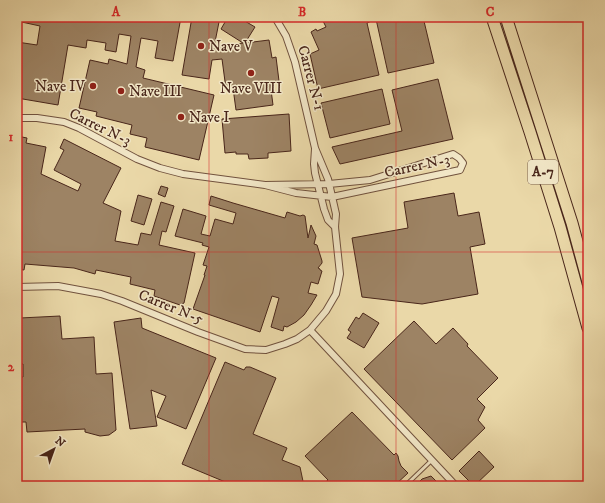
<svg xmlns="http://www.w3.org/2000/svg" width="605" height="503" font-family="'IM FELL DW Pica',serif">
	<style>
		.building { fill: #9d8364; stroke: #49261a }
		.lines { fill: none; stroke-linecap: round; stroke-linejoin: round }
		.lane-casing { stroke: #71523e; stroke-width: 5 }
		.street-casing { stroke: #71523e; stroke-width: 8 }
		.highway-casing { stroke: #49261a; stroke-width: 13 }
		.lane { stroke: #f1e6c6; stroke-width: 3 }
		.street { stroke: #f1e6c6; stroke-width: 6 }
		.highway { stroke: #ead8a8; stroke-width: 11 }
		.grid { fill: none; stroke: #d62828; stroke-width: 1; stroke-opacity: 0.55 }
		.poi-dot { fill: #8f2418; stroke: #f1e6c6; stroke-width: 1.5 }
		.labels { text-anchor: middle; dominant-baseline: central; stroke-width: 3; stroke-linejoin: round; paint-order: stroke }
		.shield { fill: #f1e6c6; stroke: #7b604e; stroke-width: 1 }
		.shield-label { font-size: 14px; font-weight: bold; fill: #49261a }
		.poi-label { font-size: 15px; fill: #49261a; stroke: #f1e6c6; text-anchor: start }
		.street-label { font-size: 15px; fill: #49261a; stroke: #f1e6c6 }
		.neatline { fill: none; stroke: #d62828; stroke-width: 1.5 }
		.grid-label { font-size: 13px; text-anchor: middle; font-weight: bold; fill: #d62828 }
	</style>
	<rect width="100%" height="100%" fill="#ead8a8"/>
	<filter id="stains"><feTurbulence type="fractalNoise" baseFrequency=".005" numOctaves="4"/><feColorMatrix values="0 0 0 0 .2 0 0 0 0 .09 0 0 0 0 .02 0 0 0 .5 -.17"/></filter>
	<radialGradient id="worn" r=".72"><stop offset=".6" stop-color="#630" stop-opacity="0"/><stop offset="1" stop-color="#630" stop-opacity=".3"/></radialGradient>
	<path class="building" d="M17 17H181L173 61 155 58 158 41 141 38 136 67 145 70 143 78 214 95 199 160 145 147 147 138 130 134 132 125 96 116 97 112 79 108 90 60 108 64 109 59 127 64 131 36 119 34 116 52 105 50 106 43 87 40 86 48 68 45 58 105 17 98V42L37 45 40 26 17 21Z
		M192 17H220L214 47 243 43 221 29 228 17H238L255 27 245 43 269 40 272 58 276 57 279 81 270 82 273 105 236 110 233 88 226 89 222 59 212 60 209 79 182 75Z
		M321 17H423L434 63 388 73 376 19 367 23 379 75 318 89 310 54 319 50 311 32 316 29 317 31 326 27Z
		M438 79 453 139 340 164 332 147 402 131 392 90Z
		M382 89 390 124 330 138 321 103Z
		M289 114 291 151 268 153V158L249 159 248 154H236V152L225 153 222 119Z
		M17 136 27 138 26 143 46 147 41 174 78 191 81 184 54 170 64 150 60 148 64 139 121 168 103 203 121 211 115 241 138 245 141 233 151 235 161 202 174 206 166 232 162 231 159 245 195 253 184 303 180 305 154 296 155 290 130 284 131 277 96 270 95 274 74 268 25 264 24 270 17 269V219L19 209H17Z
		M161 186 168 188 165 197 158 194Z
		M454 193 458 216 479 212 485 244 470 247 478 294 422 304 362 297 352 238 408 228 404 202Z
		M138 195 152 199 144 225 131 221Z
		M211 196 233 203 285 218 287 212 300 216 303 215 305 216 308 238 311 225 316 236 314 244 317 245 322 261V263L318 268 320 269V270L322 271 318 284 311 282 308 293 317 295 311 305 304 315 296 322 287 327 284 326 283 331 271 327 279 298 272 296 260 332 193 309 205 275H204L207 266 203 265 209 247 202 245 203 243 175 236 183 209 206 216 201 234 210 236 215 219 233 224 236 213 209 205Z
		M363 313 379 323 364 348 347 338 351 332 348 330 356 317 359 319Z
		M60 316 62 339 94 337 96 374 112 373 116 430 109 435 100 436 85 432V429L27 432 26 422H19L17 377H23V364H17V330H20V318Z
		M141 318 142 328 216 358 186 429 157 417 166 396 151 390 157 426 130 429 114 322Z
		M414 321 436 344 453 328 468 344 467 346 498 378 477 399 485 407 478 420 485 428 452 460 364 369Z
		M225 362 244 370 246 367H250L276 378 253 434 287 448 282 460 300 467 304 486H235L182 464Z
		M352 412 394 455 396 453 398 456 399 461 401 466 408 473 394 486H321L328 480 305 456Z
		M479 451 494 467 474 486 459 471Z
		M431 476 441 486H415L422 479Z"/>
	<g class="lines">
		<defs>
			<path id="lane" d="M405 486 432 460"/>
			<path id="street" d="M17 118H37L64 122 79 128 137 159 160 168 183 174 265 185 296 193 332 197 460 170 463 163 459 158 453 154 370 180 329 184 265 185
				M315 149 314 164 315 173 324 209 328 220 335 227
				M17 287 58 286 101 294 122 301 198 332 245 349 266 350 285 344 297 339 310 330 326 311 336 294 340 274 335 227 336 214 328 179 315 148 295 62 286 36 276 19 273 17
				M310 330 456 486"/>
			<path id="highway" d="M492 17 530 132 560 227 588 328
				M506 17 572 223 588 282"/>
		</defs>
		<use href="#lane" class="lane-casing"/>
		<use href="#street" class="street-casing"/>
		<use href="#highway" class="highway-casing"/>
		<use href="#lane" class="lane"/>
		<use href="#street" class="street"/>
		<use href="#highway" class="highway"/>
	</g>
	<path class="grid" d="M209 17V486M396 17V486M17 252H588"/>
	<g class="poi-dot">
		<circle cx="201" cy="46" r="4"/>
		<circle cx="251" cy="73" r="4"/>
		<circle cx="93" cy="86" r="4"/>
		<circle cx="121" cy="91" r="4"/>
		<circle cx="181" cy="117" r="4"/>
	</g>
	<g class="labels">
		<rect class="shield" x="528" y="160" width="30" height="24" rx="3"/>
		<g class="shield-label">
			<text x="543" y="172">A-7</text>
		</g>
		<g class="poi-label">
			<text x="209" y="46">Nave V</text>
			<text x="85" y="86" text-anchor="end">Nave IV</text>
			<text x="251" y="88" text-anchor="middle">Nave VIII</text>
			<text x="129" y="91">Nave III</text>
			<text x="189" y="117">Nave I</text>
		</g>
		<g class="street-label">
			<text transform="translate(311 78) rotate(75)">Carrer N-1</text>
			<text transform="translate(100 127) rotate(26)">Carrer N-3</text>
			<text transform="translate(417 166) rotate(-12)">Carrer N-3</text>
			<text transform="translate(171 307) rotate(22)">Carrer N-5</text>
		</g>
	</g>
	<rect width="605" height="503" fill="none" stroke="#ead8a8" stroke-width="44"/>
	<g transform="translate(54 449) rotate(41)" stroke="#f1e6c6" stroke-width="3" paint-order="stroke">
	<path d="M0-3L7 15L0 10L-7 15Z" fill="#49261a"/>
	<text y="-6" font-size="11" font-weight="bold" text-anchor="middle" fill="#49261a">N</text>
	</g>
	<rect x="22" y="22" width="561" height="459" class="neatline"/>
	<g class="grid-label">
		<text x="116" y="16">A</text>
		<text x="302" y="16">B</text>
		<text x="490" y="16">C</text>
		<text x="11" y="141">1</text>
		<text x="11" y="371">2</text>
	</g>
	<rect width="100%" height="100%" filter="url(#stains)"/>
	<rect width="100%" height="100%" fill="url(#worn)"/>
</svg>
